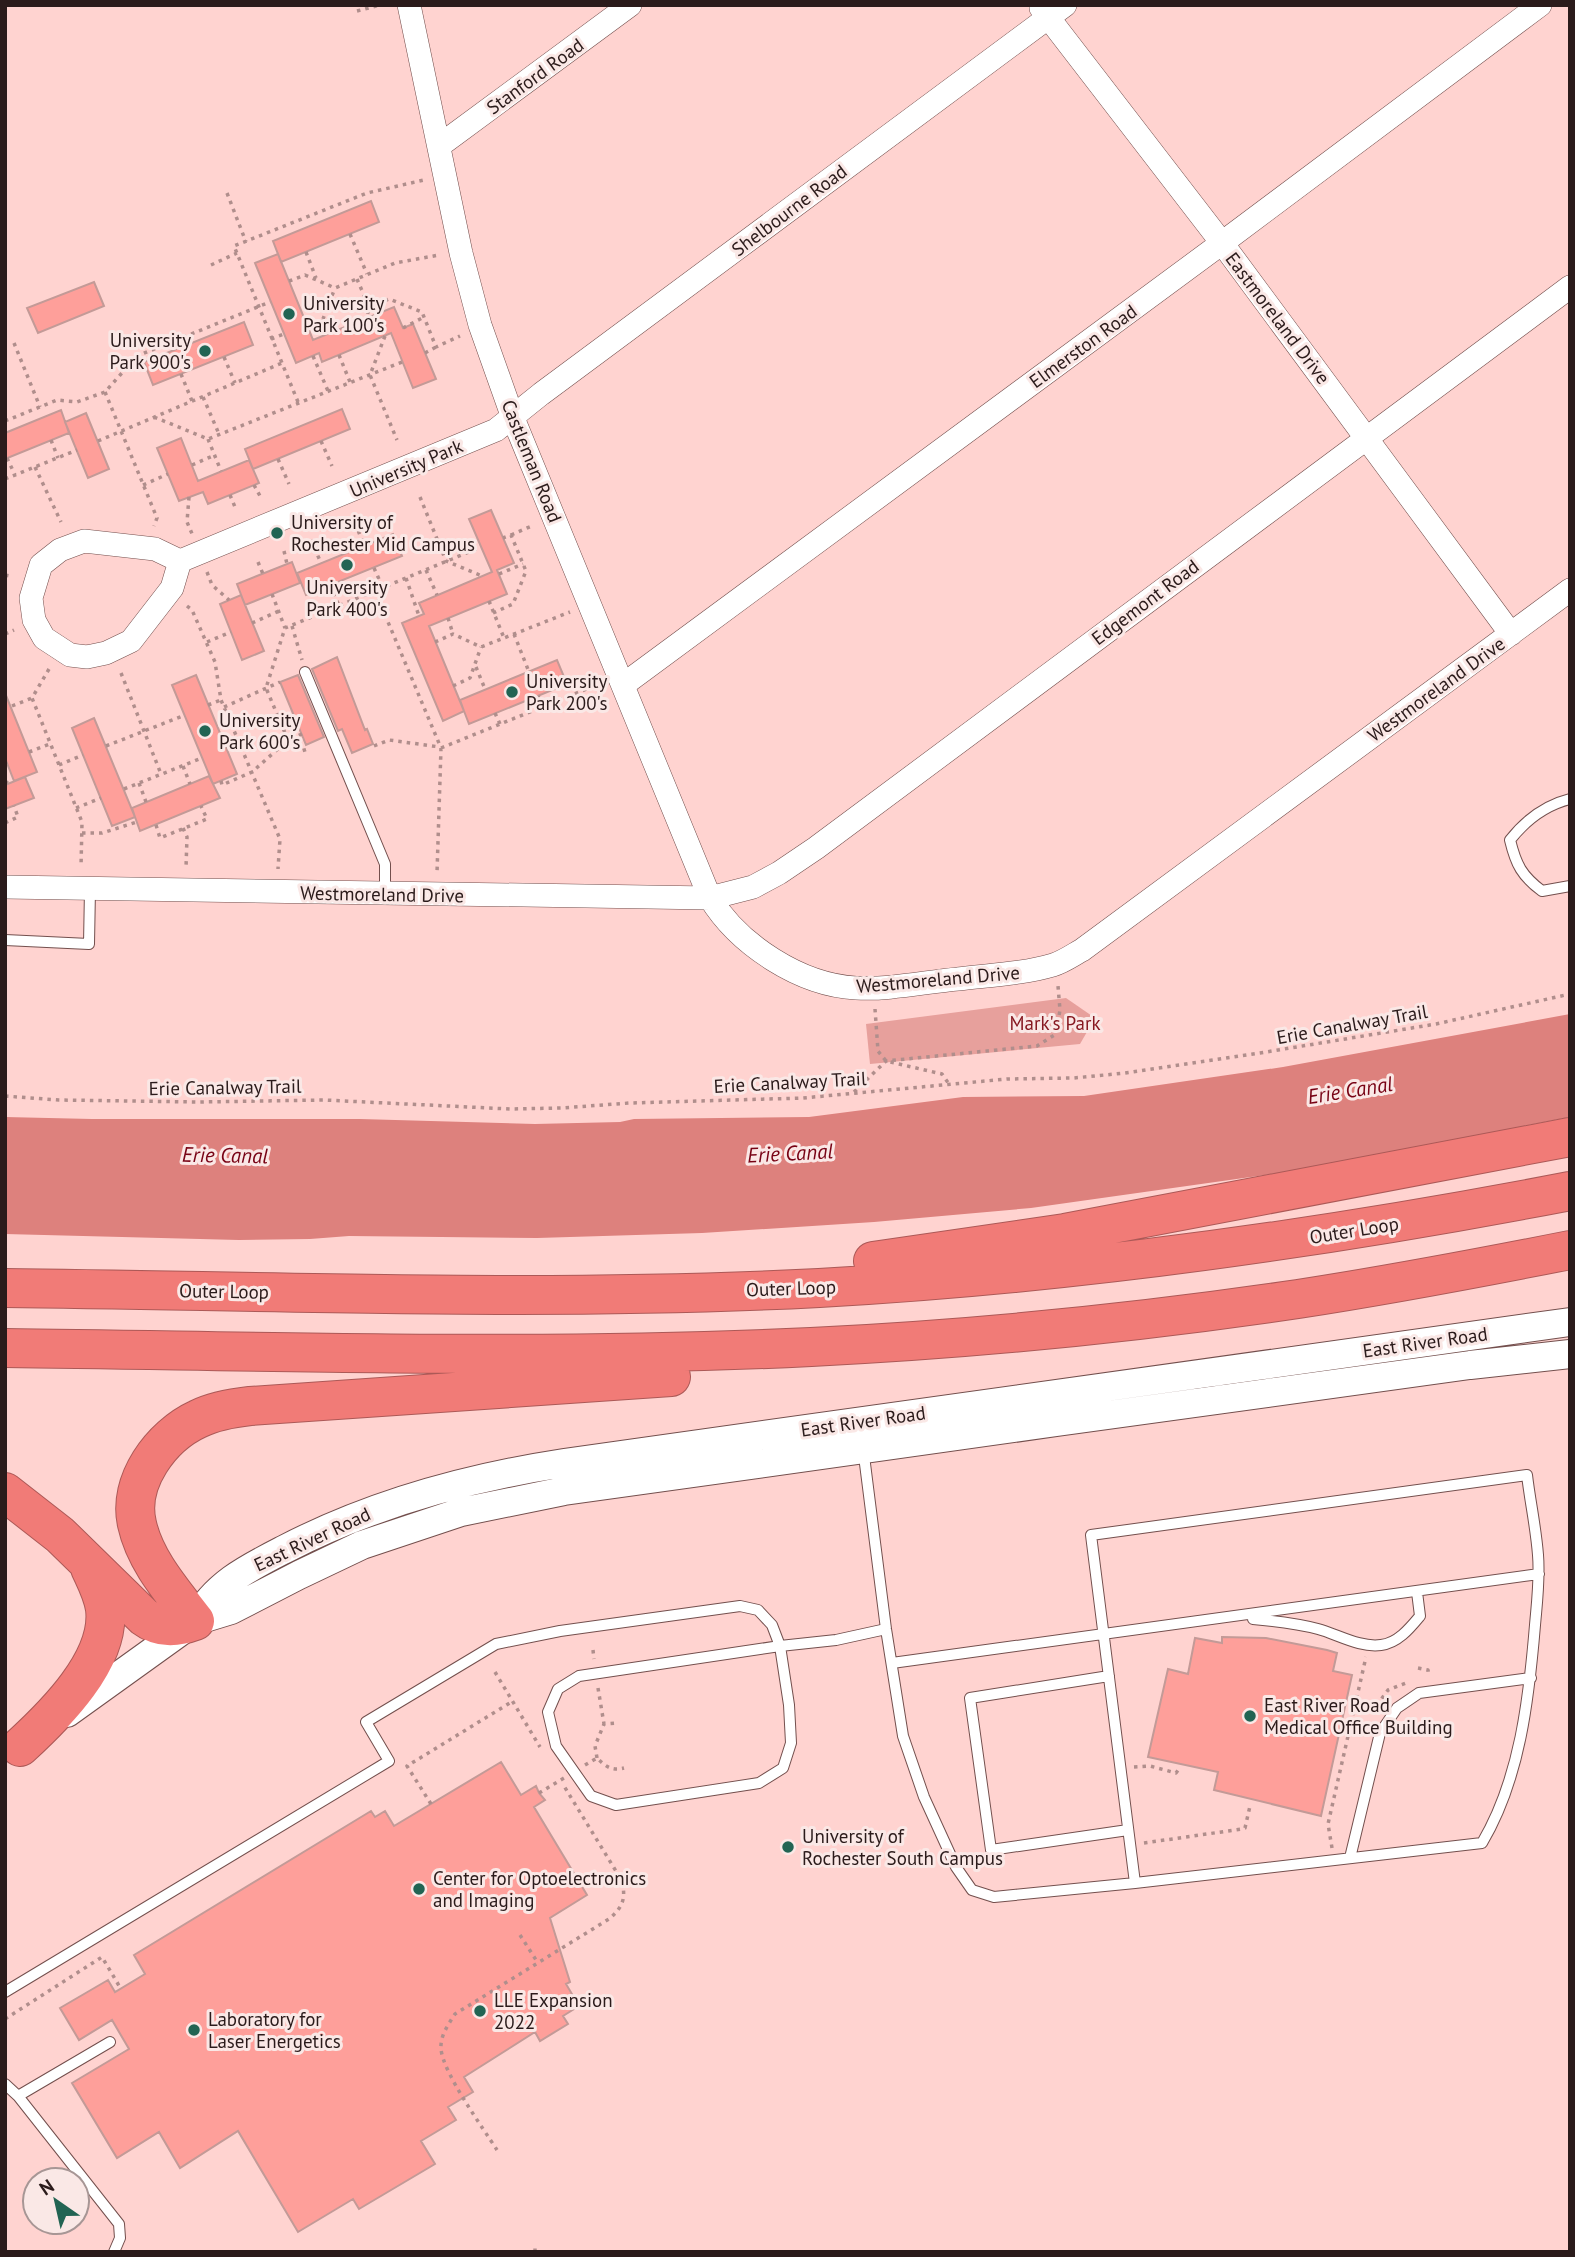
<svg xmlns="http://www.w3.org/2000/svg" width="1575" height="2257" font-family="'PT Sans',sans-serif">
	<style>
		.green { fill: #e7a09c }
		.water { fill: #dd817d }
		.building { fill: #fe9f9a; stroke: #c39a97; stroke-width: 2 }
		.lines { fill: none; stroke-linecap: round; stroke-linejoin: round }
		.service-casing { stroke: #734f4d; stroke-width: 12 }
		.minor-casing { stroke: #734f4d; stroke-width: 24 }
		.tertiary-casing { stroke: #734f4d; stroke-width: 30 }
		.motorway-casing { stroke: #ac5957; stroke-width: 40 }
		.path { stroke: #b08e8c; stroke-width: 3.5; stroke-dasharray: 3.5 5; stroke-linecap: butt }
		.service { stroke: #fff; stroke-width: 10 }
		.minor { stroke: #fff; stroke-width: 23 }
		.tertiary { stroke: #fff; stroke-width: 28 }
		.motorway { stroke: #f17b77; stroke-width: 38 }
		.poi-dot { fill: #226453; stroke: #fae8e6; stroke-width: 2.5 }
		.labels { text-anchor: middle; dominant-baseline: central; stroke-width: 6; stroke-linejoin: round; paint-order: stroke }
		.street-label { font-size: 19px; fill: #2b1b1b; stroke: #fae8e6 }
		.poi-label { font-size: 19px; fill: #2b1b1b; stroke: #fae8e6; text-anchor: start }
		.park-label { font-size: 19px; fill: #871921; stroke: #fae8e6 }
		.water-label { font-size: 21px; font-style: italic; fill: #780315; stroke: #fae8e6 }
	</style>
	<rect width="100%" height="100%" fill="#ffd3d0"/>
	<path class="green" d="M1066 998 1095 1018 1080 1044 870 1064 866 1024Z"/>
	<path class="water" d="M1570 1014V1117L1301 1170 1031 1208 874 1222 702 1233 537 1238 349 1236 310 1239 239 1240 5 1234V1117L92 1119H360L535 1124 620 1122 634 1119 809 1117 963 1097 1084 1096 1283 1067Z"/>
	<path class="building" d="M371 201 379 222 281 262 273 241Z
		M278 254 313 340 394 307 403 328 413 324 436 379 413 388 391 333 322 362 319 353 296 363 255 263Z
		M94 282 104 306 38 333 27 308Z
		M244 322 253 345 153 385 144 362Z
		M342 409 350 429 253 469 245 449Z
		M61 410 69 433 5 459V433Z
		M86 413 109 469 88 478 65 422Z
		M181 438 198 481 249 460 259 483 208 504 203 492 179 501 157 448Z
		M491 510 514 563 497 570 507 594 429 626 464 711 460 700 557 660 567 684 469 724 464 711 443 721 402 623 424 614 419 603 492 572 469 519Z
		M393 534 402 556 306 595 297 573Z
		M292 562 300 583 245 605 237 584Z
		M241 595 264 651 242 660 220 604Z
		M337 657 365 730 367 729 373 744 352 753 342 729 338 731 312 669Z
		M196 675 237 774 213 784 172 685Z
		M298 675 324 737 306 745 280 682Z
		M5 693 37 772 14 781 5 758Z
		M94 718 135 817 132 808 209 776 220 798 140 831 135 817 112 826 72 728Z
		M25 777 34 798 5 809V785Z
		M1222 1637 1266 1638 1327 1650 1337 1653 1333 1671 1352 1675 1321 1816 1214 1790 1218 1772 1148 1757 1168 1669 1188 1674 1195 1638 1222 1643Z
		M501 1762 521 1795 536 1786 539 1793 545 1800 534 1807 587 1895 550 1918 570 1982 566 1984 579 2006 563 2016 568 2024 540 2041 535 2032 464 2077 473 2092 448 2107 456 2120 421 2141 435 2164 359 2209 353 2199 298 2232 238 2131 180 2168 159 2132 117 2158 72 2083 129 2049 112 2020 79 2040 60 2008 108 1980 115 1992 145 1974 134 1955 371 1811 375 1817 385 1811 394 1826Z"/>
	<g class="lines">
		<defs>
			<path id="service" d="M305 672 385 864V894
				M1570 799C1546 805 1525 821 1510 840 1516 865 1522 876 1542 891L1570 886
				M5 940 89 944 90 889
				M863 1448 886 1629 903 1736 924 1797 956 1867 972 1890 994 1897 1135 1883 1482 1843C1520 1779 1529 1698 1535 1625 1537 1602 1540 1578 1538 1555 1536 1528 1530 1501 1527 1475L1091 1535 1135 1883
				M1253 1619C1275 1621 1296 1623 1318 1629 1337 1634 1360 1648 1381 1645 1398 1643 1410 1628 1420 1616L1417 1592
				M892 1663 1539 1574
				M1109 1676 970 1698 991 1850 1128 1830
				M1350 1858 1380 1733 1397 1708 1419 1693 1531 1678
				M5 1992 389 1761 366 1722 496 1644 560 1631 740 1606 758 1610 772 1625 780 1646 789 1705 791 1743 783 1768 759 1783 616 1805 591 1796 556 1746 548 1712 558 1689 579 1676 780 1646 836 1640 886 1629
				M5 2084 18 2096 119 2224 120 2238 114 2252
				M18 2096 110 2042"/>
			<path id="minor" d="M409 5 461 253 480 325 513 418 710 898C739 945 800 985 856 988 889 990 925 982 958 979 990 975 1022 974 1053 965 1063 962 1073 955 1082 950L1570 590
				M1041 8 1222 243 1511 634
				M439 146 630 5
				M180 561 172 588 131 641 106 653 87 657 70 655 44 638 34 620 31 598 41 565 60 550 84 541 155 549 180 561 496 430 541 394 1065 5
				M623 685 1222 243 1540 5
				M5 887 710 898 753 887 779 873 816 848 1570 287"/>
			<path id="tertiary" d="M195 1621C215 1584 248 1568 285 1549 372 1504 466 1478 564 1463L1570 1322
				M67 1713 195 1621 231 1610 299 1575 362 1545 461 1512 564 1491 1057 1422 1470 1365 1570 1354"/>
			<path id="motorway" d="M873 1261 1065 1233 1570 1137
				M5 1288C276 1291 548 1302 819 1288 1072 1274 1321 1239 1570 1191
				M5 1348C273 1351 543 1360 811 1347 974 1339 1136 1323 1298 1299 1389 1285 1479 1268 1570 1250
				M5 1492 60 1535 144 1617C160 1629 176 1628 195 1621 173 1592 145 1561 137 1524 127 1482 161 1436 198 1419 214 1411 232 1408 250 1406L671 1377
				M20 1747C55 1715 111 1660 105 1609 103 1594 96 1581 90 1568"/>
		</defs>
		<use href="#service" class="service-casing"/>
		<use href="#minor" class="minor-casing"/>
		<use href="#tertiary" class="tertiary-casing"/>
		<use href="#motorway" class="motorway-casing"/>
		<path class="path" d="M357 11 380 5
			M227 193 246 242
			M350 234 367 274
			M306 252 316 278
			M211 265 237 253
			M357 279 369 307 367 317
			M289 281 305 275 335 288 395 263 439 255
			M369 307 389 299 422 312 436 347 460 336
			M323 319 329 333
			M307 326 323 319 335 288
			M403 328 424 317
			M385 336 370 375 397 440
			M271 339 284 334
			M14 343 40 407
			M425 353 436 347
			M339 355 350 382
			M313 356 328 391
			M224 357 235 383
			M181 374 192 401
			M105 392 157 518 154 526
			M203 397 219 434
			M298 402 234 246 367 193 424 180
			M154 417 208 439 402 362
			M5 421 57 400 77 402 105 392 137 356 270 302
			M208 439 221 471
			M51 440 58 458
			M98 441 282 363
			M321 441 332 466
			M7 458 15 475
			M278 459 289 484
			M192 465 215 455
			M35 467 61 522
			M5 479 77 450
			M143 485 168 474
			M254 485 260 496
			M230 495 235 507
			M189 497 187 522 193 536
			M420 497 446 561 482 576
			M355 523 364 545
			M511 535 534 525
			M311 540 321 563
			M284 551 287 564
			M258 562 263 574
			M374 568 383 588
			M426 570 437 595
			M207 572 212 585 229 600
			M499 574 523 564
			M5 575 10 576
			M406 578 419 616
			M331 585 339 606
			M375 591 441 748 437 873
			M272 594 285 628
			M489 601 504 638
			M187 606 192 610 215 662 221 700 280 839 278 869
			M493 613 513 604 526 571 511 535 503 538
			M448 618 453 634
			M252 623 279 611
			M292 626 302 660
			M5 634 14 630
			M514 634 529 672
			M207 642 231 632
			M435 642 453 634 481 647 570 612
			M476 667 485 689
			M49 669 32 698 82 822 81 867
			M121 673 161 774
			M453 686 470 678 481 647
			M538 696 543 707
			M208 705 221 700
			M12 706 32 698
			M224 707 280 682
			M495 713 500 724
			M302 734 288 740 301 751 308 749
			M106 746 185 715
			M374 746 389 740 440 747
			M226 747 239 742
			M441 748 599 684
			M29 752 50 744
			M5 763 7 762
			M59 765 83 755
			M183 766 190 784
			M5 781 9 784
			M221 781 222 785 252 772 288 740 266 688 285 628 481 547
			M139 783 146 802
			M124 789 202 758
			M76 808 101 798
			M5 823 18 817 14 806
			M156 825 160 838 207 819 201 806
			M183 828 187 837 186 868
			M82 833H102L137 822
			M875 1009 878 1051 886 1061 942 1074 949 1084
			M854 1092 886 1061 1037 1046 1056 1034 1060 1010 1058 986
			M5 1096 59 1100 199 1102 324 1100 510 1109 562 1108 630 1103 803 1098 1007 1079 1074 1078 1125 1073 1260 1053 1436 1024 1570 994
			M593 1650 594 1659
			M1418 1668 1428 1670 1429 1676
			M495 1672 540 1747
			M598 1688 604 1724
			M1355 1708 1372 1712 1388 1690 1406 1683
			M597 1758 595 1746 604 1724 616 1723
			M585 1765 597 1758C606 1767 612 1771 624 1768
			M1134 1767 1150 1766 1176 1773 1179 1769
			M539 1793 564 1778
			M431 1804 407 1766 513 1701
			M1144 1843 1242 1829 1245 1828 1250 1806
			M1332 1848 1328 1824 1366 1657
			M520 1935 538 1963
			M5 2019 102 1957 121 1989
			M497 2150C483 2128 443 2073 441 2049 440 2036 448 2025 455 2014L609 1919C623 1907 626 1899 622 1881L564 1786
			M535 2252V2248"/>
		<use href="#service" class="service"/>
		<use href="#minor" class="minor"/>
		<use href="#tertiary" class="tertiary"/>
		<use href="#motorway" class="motorway"/>
	</g>
	<g class="poi-dot">
		<circle cx="289" cy="314" r="7"/>
		<circle cx="205" cy="351" r="7"/>
		<circle cx="277" cy="533" r="7"/>
		<circle cx="347" cy="565" r="7"/>
		<circle cx="512" cy="692" r="7"/>
		<circle cx="205" cy="731" r="7"/>
		<circle cx="1250" cy="1716" r="7"/>
		<circle cx="788" cy="1847" r="7"/>
		<circle cx="419" cy="1889" r="7"/>
		<circle cx="480" cy="2011" r="7"/>
		<circle cx="194" cy="2030" r="7"/>
	</g>
	<g class="labels">
		<g class="street-label">
			<text transform="translate(535 76) rotate(-36)">Stanford Road</text>
			<text transform="translate(789 210) rotate(-37)">Shelbourne Road</text>
			<text transform="translate(1278 318) rotate(53)">Eastmoreland Drive</text>
			<text transform="translate(1083 346) rotate(-36)">Elmerston Road</text>
			<text transform="translate(532 461) rotate(68)">Castleman Road</text>
			<text transform="translate(406 468) rotate(-23)">University Park</text>
			<text transform="translate(1145 602) rotate(-37)">Edgemont Road</text>
			<text transform="translate(1436 689) rotate(-36)">Westmoreland Drive</text>
			<text transform="translate(382 894) rotate(1)">Westmoreland Drive</text>
			<text transform="translate(938 979) rotate(-5)">Westmoreland Drive</text>
			<text transform="translate(1352 1024) rotate(-10)">Erie Canalway Trail</text>
			<text transform="translate(790 1082) rotate(-3)">Erie Canalway Trail</text>
			<text transform="translate(225 1087) rotate(-1)">Erie Canalway Trail</text>
			<text transform="translate(1354 1230) rotate(-9)">Outer Loop</text>
			<text transform="translate(791 1288) rotate(-2)">Outer Loop</text>
			<text transform="translate(224 1291) rotate(1)">Outer Loop</text>
			<text transform="translate(1425 1342) rotate(-8)">East River Road</text>
			<text transform="translate(863 1421) rotate(-8)">East River Road</text>
			<text transform="translate(312 1539) rotate(-25)">East River Road</text>
		</g>
		<g class="poi-label">
			<text x="303" y="303">University<tspan x="303" dy="22">Park 100's</tspan></text>
			<text x="191" y="340" text-anchor="end">University<tspan x="191" dy="22">Park 900's</tspan></text>
			<text x="291" y="522">University of<tspan x="291" dy="22">Rochester Mid Campus</tspan></text>
			<text x="347" y="587" text-anchor="middle">University<tspan x="347" dy="22">Park 400's</tspan></text>
			<text x="526" y="681">University<tspan x="526" dy="22">Park 200's</tspan></text>
			<text x="219" y="720">University<tspan x="219" dy="22">Park 600's</tspan></text>
			<text x="1264" y="1705">East River Road<tspan x="1264" dy="22">Medical Office Building</tspan></text>
			<text x="802" y="1836">University of<tspan x="802" dy="22">Rochester South Campus</tspan></text>
			<text x="433" y="1878">Center for Optoelectronics<tspan x="433" dy="22">and Imaging</tspan></text>
			<text x="494" y="2000">LLE Expansion<tspan x="494" dy="22">2022</tspan></text>
			<text x="208" y="2019">Laboratory for<tspan x="208" dy="22">Laser Energetics</tspan></text>
		</g>
		<g class="park-label">
			<text x="1055" y="1023">Mark's Park</text>
		</g>
		<g class="water-label">
			<text transform="translate(1350 1090) rotate(-9)">Erie Canal</text>
			<text transform="translate(790 1153) rotate(-3)">Erie Canal</text>
			<text transform="translate(225 1155) rotate(1)">Erie Canal</text>
		</g>
	</g>
	<rect width="1575" height="2257" fill="none" stroke="#2b1b1b" stroke-width="14"/>
	<g transform="translate(56 2201) rotate(326)"><circle r="33" fill="#fae8e6" stroke="#a79695" stroke-width="2"/>
	<path d="M0-5L12 26L0 18L-12 26Z" fill="#226453"/>
	<text y="-10" font-size="19" font-weight="bold" text-anchor="middle" fill="#2b1b1b">N</text>
	</g>
</svg>
